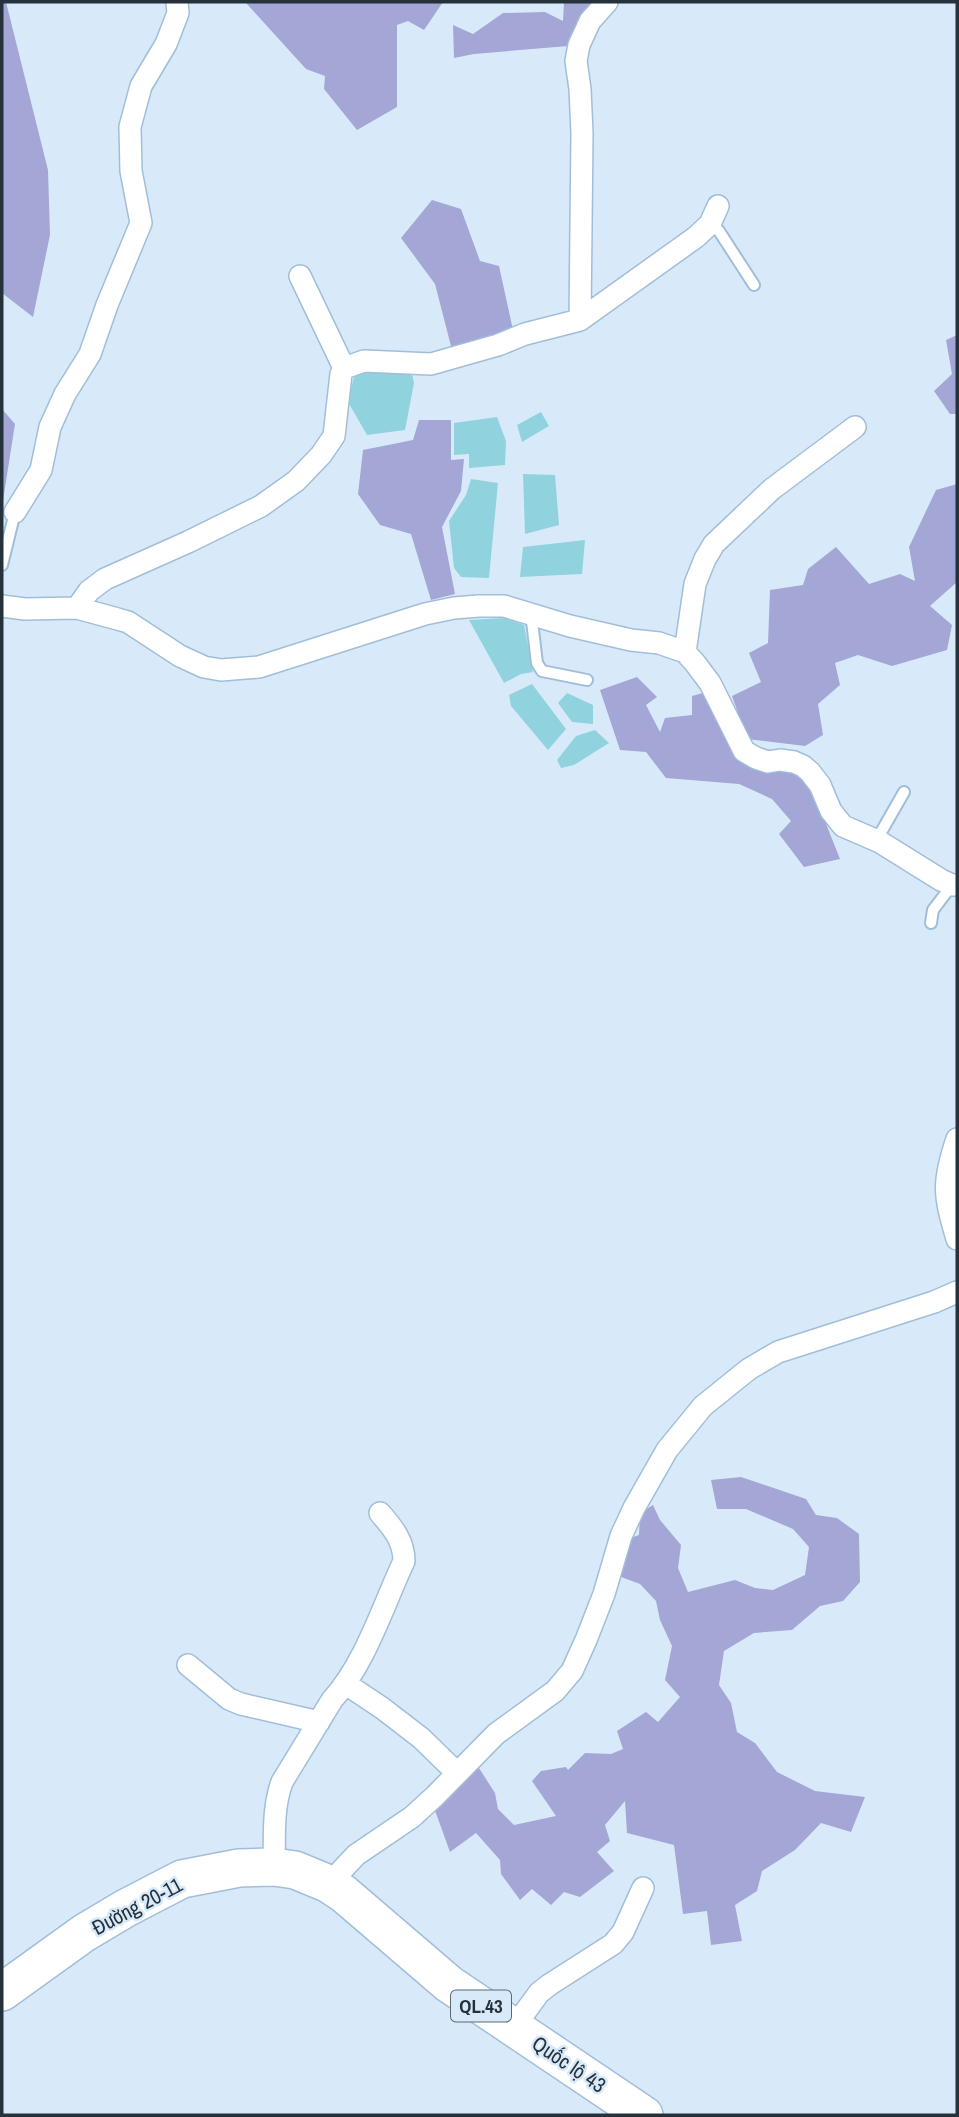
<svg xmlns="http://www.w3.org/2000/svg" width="959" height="2117" font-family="'Archivo Narrow',sans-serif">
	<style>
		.forest { fill: #a4a6d6 }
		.water { fill: #90d3de }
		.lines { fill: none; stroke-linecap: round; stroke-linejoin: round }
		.service-casing { stroke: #a1bed9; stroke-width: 14 }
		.minor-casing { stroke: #a1bed9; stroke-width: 24 }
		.trunk-casing { stroke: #a1bed9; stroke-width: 40 }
		.service { stroke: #fff; stroke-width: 10 }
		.minor { stroke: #fff; stroke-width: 21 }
		.trunk { stroke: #fff; stroke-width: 37 }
		.labels { text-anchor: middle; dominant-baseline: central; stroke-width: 5; stroke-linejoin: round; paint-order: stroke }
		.shield { fill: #d8eafa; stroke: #5b6874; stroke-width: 2 }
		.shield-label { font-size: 19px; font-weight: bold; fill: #25313b }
		.street-label { font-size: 21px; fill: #25313b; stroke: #d8eafa }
	</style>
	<rect width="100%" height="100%" fill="#d8eafa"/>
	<path class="forest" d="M2 2H6L48 170 50 235 33 317 2 293Z
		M247 2H443L424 30 408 21 397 25V107L357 130 324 89 325 76 306 69 246 3Z
		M564 2H593L568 46 474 54 454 58 453 25 473 34 503 13 545 12 563 21Z
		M432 200 461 209 480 261 499 266 513 330 452 350 435 284 401 238Z
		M957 335V414H950L934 391 952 374 946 340Z
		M2 409 15 424 2 507Z
		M419 420H451V460L464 459 461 491 442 527 455 594 431 600 411 534 380 525 358 494 363 450 413 440Z
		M957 484V582L930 606 952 625 947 650 892 666 858 655 835 663 840 685 818 704 823 735 805 746 747 739 732 696 761 682 749 653 768 643 770 590 803 585 808 569 836 547 869 584 900 574 915 581 909 547 936 490Z
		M637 677 657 697 646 705 660 732 665 718 692 715V696L703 693 733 750 749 767 773 772 792 770 809 781 840 859 804 867 779 834 791 821 772 799 739 784 666 778 646 752 620 750 600 690Z
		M741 1477 806 1499 816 1515 837 1518 859 1534 860 1582 843 1601 820 1606 792 1630 754 1633 724 1651 719 1685 731 1703 737 1732 755 1743 777 1772 815 1791 865 1797 851 1832 821 1823 795 1850 762 1871 757 1891 735 1905 742 1941 711 1945 707 1911 683 1914 674 1845 627 1833 625 1801 605 1825 610 1841 597 1852 614 1871 580 1897 564 1892 551 1905 532 1889 520 1900 501 1874 500 1860 476 1833 450 1852 433 1805 477 1765 495 1793 498 1809 514 1825 556 1816 532 1781 541 1771 566 1767 568 1770 585 1753 611 1754 623 1749 617 1731 646 1712 658 1722 680 1697 665 1680 672 1646 660 1620 656 1601 640 1584 621 1577 623 1550 628 1539 639 1535 640 1513 653 1505 660 1520 681 1545 678 1568 688 1592 735 1580 755 1588 773 1590 805 1575 809 1547 793 1529 746 1509H717L711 1480Z"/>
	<path class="water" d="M377 367 412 373 414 383 405 430 367 435 348 402 354 377Z
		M541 412 549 426 522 442 517 425Z
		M497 417 506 441 505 465 469 468V454L454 455V423Z
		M523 474 555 475 559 525 525 534Z
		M471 479 498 483 489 578 461 577 454 568 449 521 466 495Z
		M585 540 582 574 520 577 523 547Z
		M504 618 524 625 533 672 521 674 504 683 469 620Z
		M532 684 566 729 548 750 511 706 509 695Z
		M567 693 593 705V724L572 722 558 703Z
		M595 730 609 743 574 765 561 768 557 760 576 736Z"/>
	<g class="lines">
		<defs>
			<path id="service" d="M710 224 719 231 754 285
				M2 565 15 512
				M531 613 537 663 542 671 587 680
				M876 841 904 792
				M931 923 933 910 952 885"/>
			<path id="minor" d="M300 276 344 368
				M580 320 582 133 580 89 576 61 579 45 590 21 607 2
				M15 512 41 470 50 427 65 394 90 354 107 305 141 223 131 171 130 127 141 86 166 44 178 13 177 2
				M2 606 25 609 77 608 114 618 128 622 180 656 204 667 221 670 259 667 425 614 454 608 479 606H504L570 626 631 640 659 643 685 652 695 663 710 683 744 751 756 758 768 762 780 760 794 762 803 766 810 772 820 785 831 811 843 826 880 842 941 880 952 885H957
				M77 608 89 591 105 579 188 542 261 506 296 481 321 455 334 436 341 374 344 368 364 361 431 364 498 345 525 334 580 320 696 237 710 224 718 206
				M685 652 695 584 705 559 714 544 772 489 855 427
				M957 1139C942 1183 944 1195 957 1239
				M188 1665 229 1699 241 1704 319 1722
				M346 1684 382 1708 421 1738 457 1773
				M274 1867C275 1839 272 1809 282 1782L332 1700C365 1664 383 1606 404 1561 404 1541 393 1528 380 1513
				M329 1884 356 1855 412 1817 435 1796 496 1734 555 1691 572 1671 586 1640 604 1594 621 1536 634 1508 667 1450 703 1406 749 1369 778 1352 934 1302 957 1292
				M514 2027 539 1993 549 1985 613 1944 623 1932 643 1888"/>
			<path id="trunk" d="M2 1992 84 1933 126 1908 182 1879 239 1868 274 1867 295 1870 329 1884 344 1894 449 1984 644 2115"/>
		</defs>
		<use href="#service" class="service-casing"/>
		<use href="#minor" class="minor-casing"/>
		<use href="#trunk" class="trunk-casing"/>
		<use href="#service" class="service"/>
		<use href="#minor" class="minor"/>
		<use href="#trunk" class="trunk"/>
	</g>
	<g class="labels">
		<rect class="shield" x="451" y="1990.5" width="60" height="31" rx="5"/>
		<g class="shield-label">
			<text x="481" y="2006">QL.43</text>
		</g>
		<g class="street-label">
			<text transform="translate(137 1906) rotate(-28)">Đường 20-11</text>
			<text transform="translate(569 2064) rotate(34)">Quốc lộ 43</text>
		</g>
	</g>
	<rect width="959" height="2117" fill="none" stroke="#25313b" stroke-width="7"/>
</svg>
